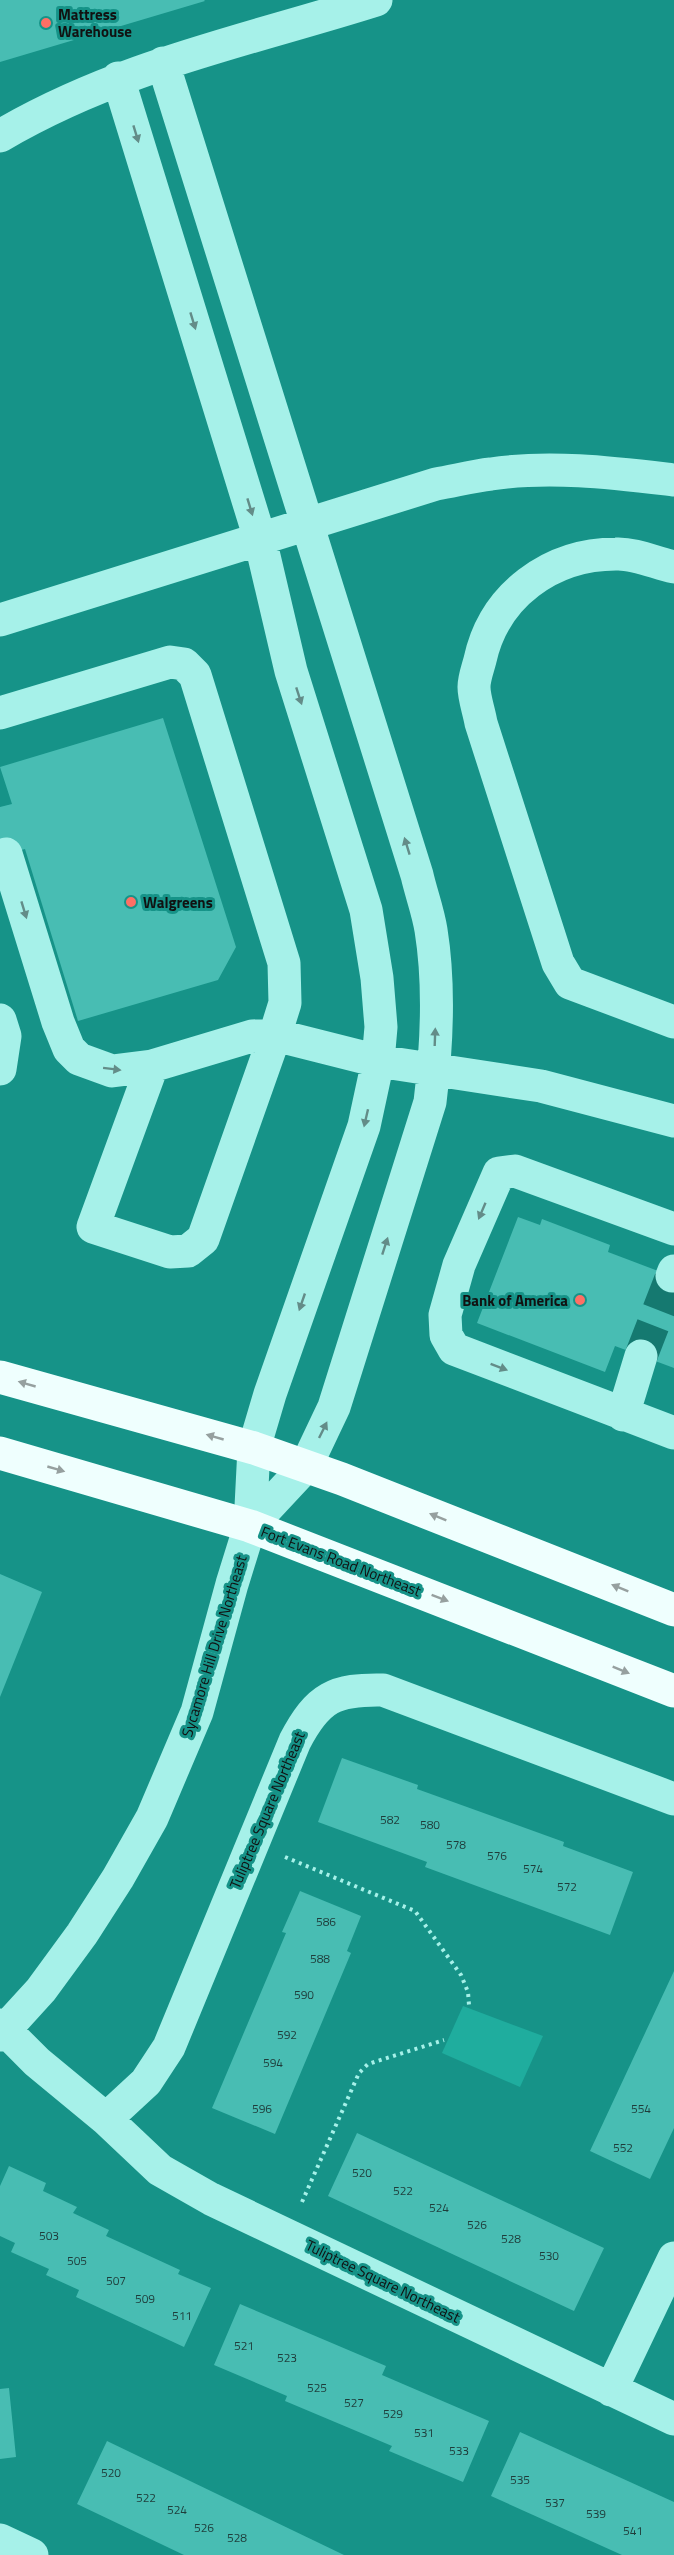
<svg xmlns="http://www.w3.org/2000/svg" width="674" height="2555" font-family="'Titillium Web',sans-serif">
	<style>
		.green { fill: #1fad9e }
		.building { fill: #48bdb3 }
		.lines { fill: none; stroke-linecap: round; stroke-linejoin: round }
		.minor-tunnel { stroke: #157970; stroke-width: 33; stroke-dasharray: 33 16; stroke-linecap: butt }
		.path { stroke: #a6f1e9; stroke-width: 4; stroke-dasharray: 3 4.5; stroke-linecap: butt }
		.minor { stroke: #a6f1e9; stroke-width: 33 }
		.major { stroke: #effffe; stroke-width: 33 }
		.oneway { fill: #638c88 }
		.oneway2 { fill: #96a09f }
		.poi-dot { fill: #ff6f65; stroke: #169388; stroke-width: 2 }
		.labels { text-anchor: middle; dominant-baseline: central; stroke-width: 6; stroke-linejoin: round; paint-order: stroke }
		.number-label { font-size: 12px; fill: #1f3c3a }
		.poi-label { font-size: 15px; font-weight: bold; fill: #111; stroke: #169388; text-anchor: start }
		.street-label { font-size: 15px; fill: #111; stroke: #169388 }
	</style>
	<rect width="100%" height="100%" fill="#169388"/>
	<path class="green" d="M463 2006 543 2036 520 2087 442 2053Z"/>
	<path class="building" d="M0 0H204L205 1 0 62Z
		M163 718 236 947 218 980 78 1021 25 849 0 856V807L12 804 0 767Z
		M518 1217 540 1225 542 1219 610 1245 608 1252 674 1277V1368L615 1346 605 1372 477 1323Z
		M0 1574 42 1592 0 1697Z
		M342 1758 418 1785 417 1789 564 1842 563 1846 633 1872 610 1935 425 1867 427 1862 318 1822Z
		M300 1891 361 1916 347 1951 351 1953 275 2134 212 2108 286 1933 282 1932Z
		M674 1971V2128L650 2179 590 2151Z
		M357 2133 604 2248 574 2311 328 2196Z
		M9 2166 46 2183 43 2191 77 2207 73 2213 109 2230 106 2236 180 2270 178 2274 211 2288 184 2347 76 2297 79 2290 46 2275 49 2269 11 2252 15 2243 0 2236V2186Z
		M240 2304 386 2366 382 2375 489 2421 463 2482 389 2451 392 2446 285 2401 287 2396 214 2365Z
		M9 2388 16 2457 0 2459V2389Z
		M520 2432 674 2502V2555H622L491 2496Z
		M107 2441 344 2555H184L77 2504Z"/>
	<g class="lines">
		<path class="minor-tunnel" d="M641 1356 672 1276"/>
		<path class="path" d="M285 1857 415 1911 461 1975 468 1992 469 2005
			M302 2202 359 2073 368 2064 444 2040"/>
		<path class="minor" d="M163 63 417 875C421 893 428 911 431 930 440 986 437 1045 430 1102L334 1407 306 1466 250 1526
			M0 136C119 66 246 41 376 0
			M674 567C656 563 634 553 616 554 551 554 494 595 480 660 478 668 474 678 474 687 474 698 479 711 481 723L558 963 570 983 674 1022
			M0 620 436 484C454 481 473 476 491 474 551 465 614 473 674 480
			M0 713 170 662 184 664 195 675 284 963 285 1003 275 1035 203 1239 188 1251 170 1252 93 1227 152 1066 252 1036 275 1035 378 1061 541 1086 674 1121
			M6 854 58 1022 69 1049 79 1059 112 1071 152 1066
			M0 1020 5 1036 0 1069
			M674 1229 515 1171 499 1173 459 1265 445 1315 446 1335 454 1349 674 1433
			M672 1276 674 1271
			M623 1415 641 1356
			M0 2025 37 2062 106 2119 160 2170 211 2199 674 2419
			M0 2035 41 1990 82 1934 118 1878 152 1818 197 1712 232 1584 250 1526 254 1448 270 1394 364 1126 378 1061 381 1027 377 978 366 910 291 671 260 539 118 78
			M106 2119 146 2082 169 2047 295 1741C318 1697 335 1689 383 1690L674 1799
			M611 2390 674 2258
			M0 2540 32 2555"/>
		<path class="major" d="M0 1377 254 1448 342 1479 674 1610
			M0 1453 250 1526 674 1691"/>
	</g>
	<defs><path id="oneway-solid" d="M-6-.8H1V-3.2L6.5 0L1 3.2V.8H-6Z" transform="scale(1.5)"/></defs>
	<g class="oneway">
		<use href="#oneway-solid" transform="translate(136 134) rotate(73)"/>
		<use href="#oneway-solid" transform="translate(193 321) rotate(73)"/>
		<use href="#oneway-solid" transform="translate(250 507) rotate(73)"/>
		<use href="#oneway-solid" transform="translate(299 696) rotate(72)"/>
		<use href="#oneway-solid" transform="translate(407 846) rotate(-107)"/>
		<use href="#oneway-solid" transform="translate(24 910) rotate(73)"/>
		<use href="#oneway-solid" transform="translate(435 1037) rotate(-88)"/>
		<use href="#oneway-solid" transform="translate(112 1069) rotate(7)"/>
		<use href="#oneway-solid" transform="translate(366 1118) rotate(103)"/>
		<use href="#oneway-solid" transform="translate(482 1211) rotate(113)"/>
		<use href="#oneway-solid" transform="translate(385 1246) rotate(-72)"/>
		<use href="#oneway-solid" transform="translate(302 1302) rotate(109)"/>
		<use href="#oneway-solid" transform="translate(499 1367) rotate(21)"/>
		<use href="#oneway-solid" transform="translate(323 1430) rotate(-64)"/>
	</g>
	<g class="oneway2">
		<use href="#oneway-solid" transform="translate(27 1384) rotate(-164)"/>
		<use href="#oneway-solid" transform="translate(215 1437) rotate(-164)"/>
		<use href="#oneway-solid" transform="translate(56 1469) rotate(16)"/>
		<use href="#oneway-solid" transform="translate(438 1517) rotate(-158)"/>
		<use href="#oneway-solid" transform="translate(620 1588) rotate(-158)"/>
		<use href="#oneway-solid" transform="translate(440 1598) rotate(21)"/>
		<use href="#oneway-solid" transform="translate(621 1670) rotate(22)"/>
	</g>
	<g class="poi-dot">
		<circle cx="46" cy="23" r="6"/>
		<circle cx="131" cy="902" r="6"/>
		<circle cx="580" cy="1300" r="6"/>
	</g>
	<g class="labels">
		<g class="number-label">
			<text x="390" y="1819">582</text>
			<text x="430" y="1824">580</text>
			<text x="456" y="1844">578</text>
			<text x="497" y="1855">576</text>
			<text x="533" y="1868">574</text>
			<text x="567" y="1886">572</text>
			<text x="326" y="1921">586</text>
			<text x="320" y="1958">588</text>
			<text x="304" y="1994">590</text>
			<text x="287" y="2034">592</text>
			<text x="273" y="2062">594</text>
			<text x="262" y="2108">596</text>
			<text x="641" y="2108">554</text>
			<text x="623" y="2147">552</text>
			<text x="362" y="2172">520</text>
			<text x="403" y="2190">522</text>
			<text x="439" y="2207">524</text>
			<text x="477" y="2224">526</text>
			<text x="49" y="2235">503</text>
			<text x="511" y="2238">528</text>
			<text x="549" y="2255">530</text>
			<text x="77" y="2260">505</text>
			<text x="116" y="2280">507</text>
			<text x="145" y="2298">509</text>
			<text x="182" y="2315">511</text>
			<text x="244" y="2345">521</text>
			<text x="287" y="2357">523</text>
			<text x="317" y="2387">525</text>
			<text x="354" y="2402">527</text>
			<text x="393" y="2413">529</text>
			<text x="424" y="2432">531</text>
			<text x="459" y="2450">533</text>
			<text x="111" y="2472">520</text>
			<text x="520" y="2479">535</text>
			<text x="146" y="2497">522</text>
			<text x="555" y="2502">537</text>
			<text x="177" y="2509">524</text>
			<text x="596" y="2513">539</text>
			<text x="204" y="2527">526</text>
			<text x="633" y="2530">541</text>
			<text x="237" y="2537">528</text>
		</g>
		<g class="poi-label">
			<text x="58" y="14">Mattress<tspan x="58" dy="17">Warehouse</tspan></text>
			<text x="143" y="902">Walgreens</text>
			<text x="568" y="1300" text-anchor="end">Bank of America</text>
		</g>
		<g class="street-label">
			<text transform="translate(341 1561) rotate(21)">Fort Evans Road Northeast</text>
			<text transform="translate(214 1646) rotate(-73)">Sycamore Hill Drive Northeast</text>
			<text transform="translate(267 1810) rotate(-67)">Tuliptree Square Northeast</text>
			<text transform="translate(383 2281) rotate(26)">Tuliptree Square Northeast</text>
		</g>
	</g>
</svg>
